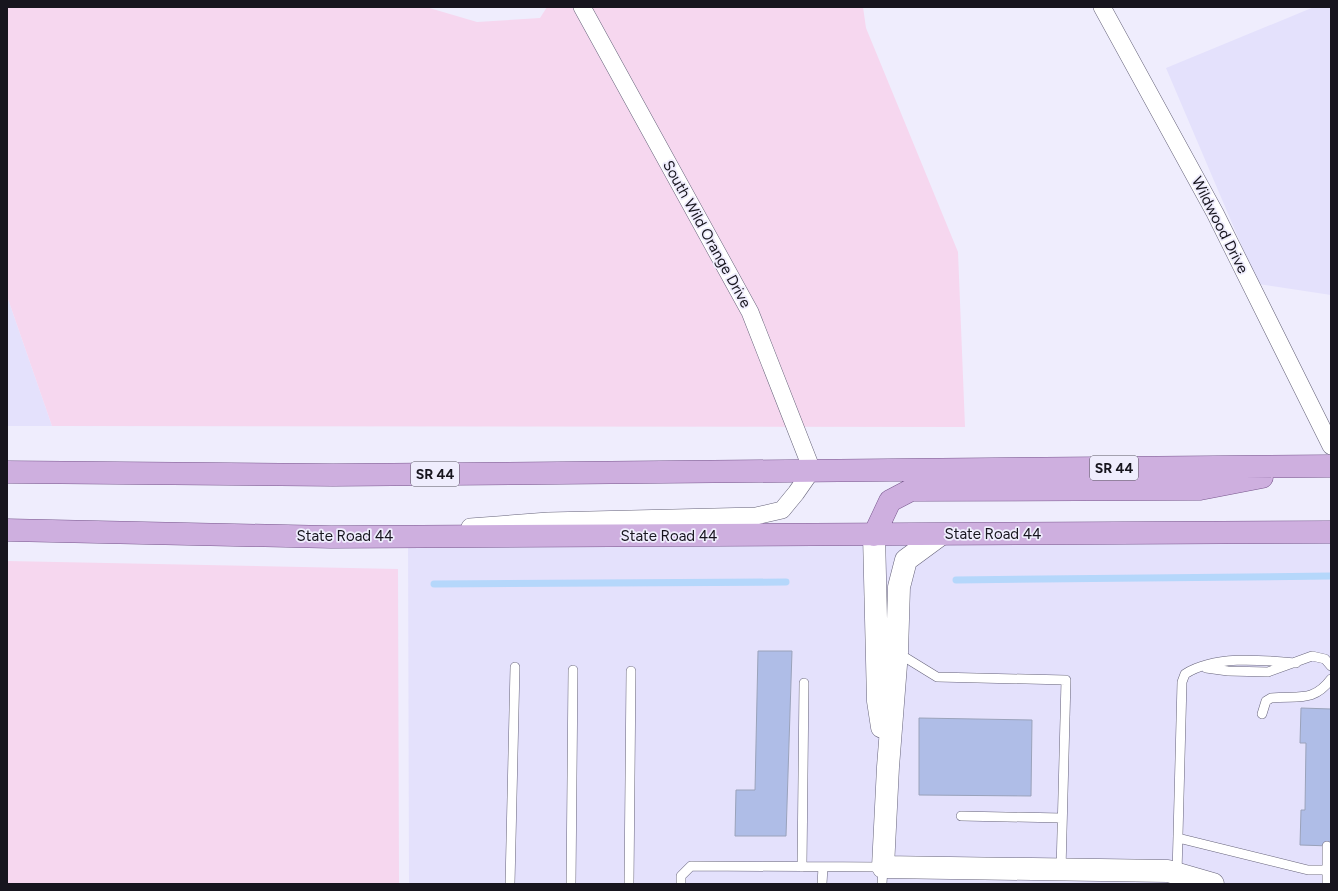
<svg xmlns="http://www.w3.org/2000/svg" width="1338" height="891" font-family="Figtree,sans-serif">
	<style>
		.built { fill: #e4e1fc }
		.green { fill: #f6d7ef }
		.lines { fill: none; stroke-linecap: round; stroke-linejoin: round }
		.stream { stroke: #b5d7fb; stroke-width: 7 }
		.building { fill: #afbde7; stroke: #9aa2ba }
		.lane-casing { stroke: #66637a; stroke-width: 10 }
		.street-casing { stroke: #66637a; stroke-width: 18 }
		.secondary-casing { stroke: #66637a; stroke-width: 23 }
		.primary-casing { stroke: #78578d; stroke-width: 23 }
		.lane { stroke: #fff; stroke-width: 9 }
		.street { stroke: #fff; stroke-width: 17 }
		.secondary { stroke: #fff; stroke-width: 22 }
		.primary { stroke: #ceafdf; stroke-width: 22 }
		.labels { text-anchor: middle; dominant-baseline: central; stroke-width: 3.5; stroke-linejoin: round; paint-order: stroke }
		.shield { fill: #efedfd; stroke: #585661; stroke-width: 1 }
		.shield-label { font-size: 14px; font-weight: bold; fill: #17151e }
		.street-label { font-size: 15px; fill: #17151e; stroke: #efedfd }
	</style>
	<rect width="100%" height="100%" fill="#efedfd"/>
	<path class="built" d="M1314 7H1331V295L1258 284 1166 68Z
		M7 296 52 426H7Z
		M408 532H1331V884H409Z"/>
	<path class="green" d="M7 7H426L477 22 540 18 547 7H863L866 28 958 252 965 427 52 426 7 296Z
		M7 561 398 569 399 884H7Z"/>
	<g class="lines">
		<path class="stream" d="M956 580 1331 576
			M434 584 786 582"/>
	</g>
	<path class="building" d="M758 651H792L786 836H735L736 790H755Z
		M1301 708 1331 709V846L1300 845 1301 810H1305L1306 743H1300Z
		M919 718 1032 720 1031 796 919 795Z"/>
	<g class="lines">
		<defs>
			<path id="lane" d="M898 653 937 677 1066 680 1061 870
				M1206 668 1228 671 1268 672 1312 656 1325 659 1331 666
				M1262 714 1266 701 1271 698C1298 695 1313 703 1331 679
				M961 816 1062 818
				M1178 838 1308 870H1327
				M802 867 804 683
				M1177 874 1182 682 1185 674C1215 655 1262 660 1296 663
				M510 884 515 667
				M571 884 573 670
				M629 884 631 671
				M681 884V876L691 866 883 867 882 884
				M822 884 823 867
				M1327 884V846"/>
			<path id="street" d="M1102 7 1215 213 1331 446
				M470 527 548 521 756 516 782 510 796 493 812 470 750 312 582 7"/>
			<path id="secondary" d="M874 535 878 701 882 727
				M940 535 906 560 899 587 897 652 888 767 883 867 1168 871 1213 884"/>
			<path id="primary" d="M7 472 333 475 1331 466
				M7 530 331 537 1331 532
				M874 535 890 501 911 490 1200 489 1262 477"/>
		</defs>
		<use href="#lane" class="lane-casing"/>
		<use href="#street" class="street-casing"/>
		<use href="#secondary" class="secondary-casing"/>
		<use href="#primary" class="primary-casing"/>
		<use href="#lane" class="lane"/>
		<use href="#street" class="street"/>
		<use href="#secondary" class="secondary"/>
		<use href="#primary" class="primary"/>
	</g>
	<g class="labels">
		<g class="shield">
			<rect x="1090" y="456" width="48" height="24" rx="3"/>
			<rect x="411" y="462" width="48" height="24" rx="3"/>
		</g>
		<g class="shield-label">
			<text x="1114" y="468">SR 44</text>
			<text x="435" y="474">SR 44</text>
		</g>
		<g class="street-label">
			<text transform="translate(1220 225) rotate(63)">Wildwood Drive</text>
			<text transform="translate(707 234) rotate(61)">South Wild Orange Drive</text>
			<text x="993" y="534">State Road 44</text>
			<text x="345" y="536">State Road 44</text>
			<text x="669" y="536">State Road 44</text>
		</g>
	</g>
	<rect width="1338" height="891" fill="none" stroke="#17151e" stroke-width="16"/>
</svg>
